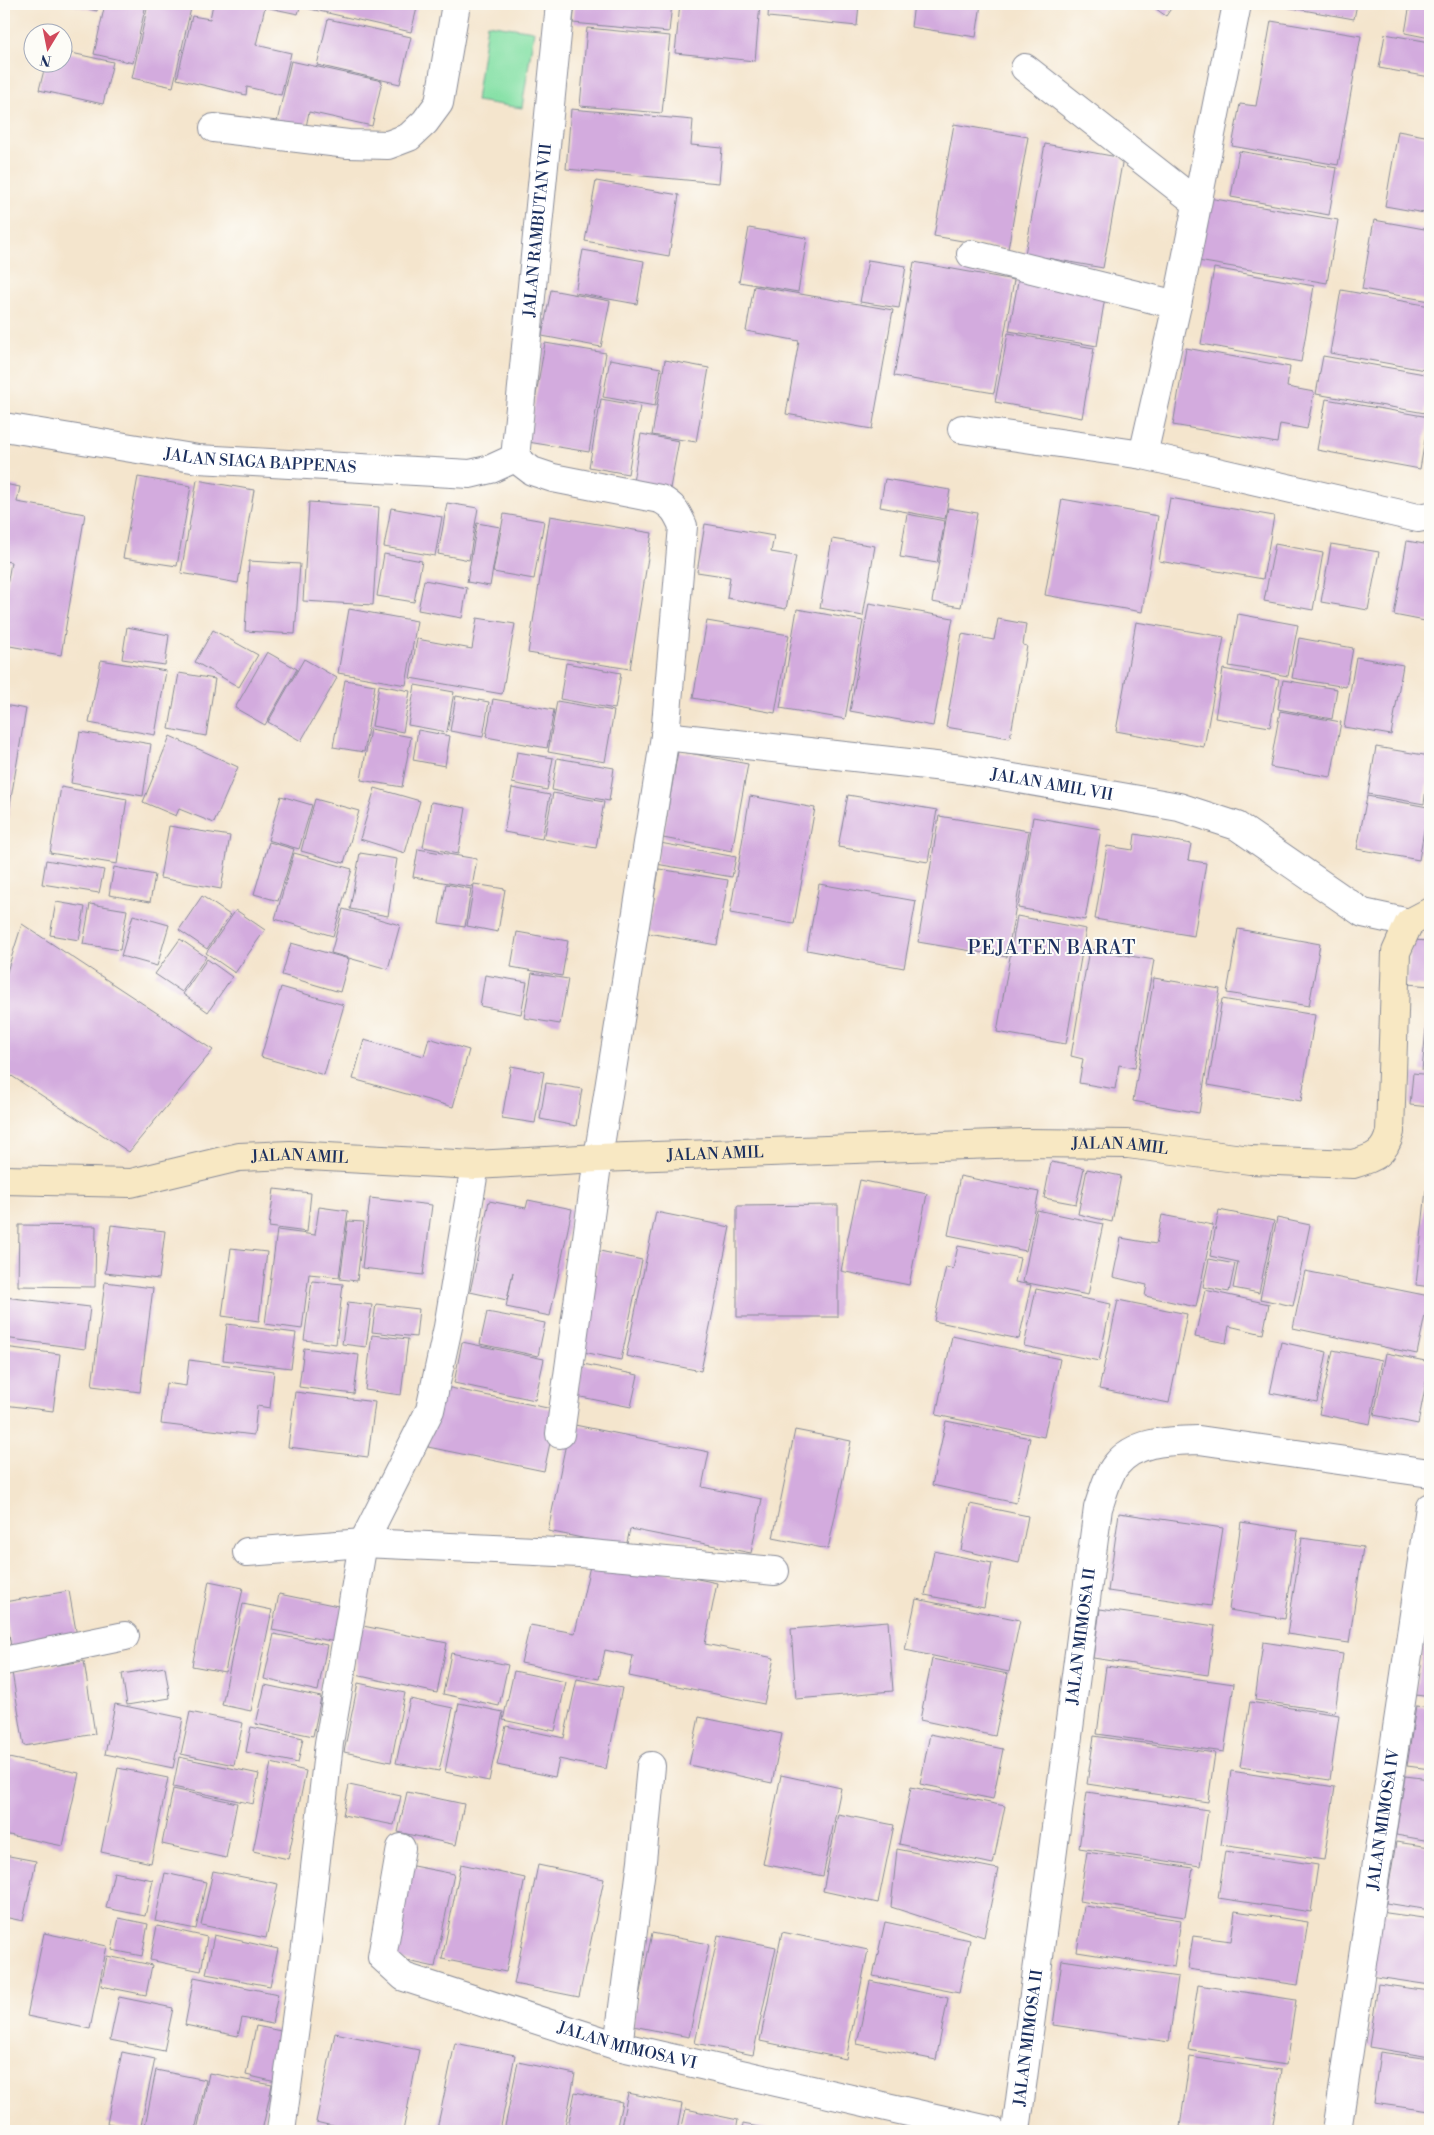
<svg xmlns="http://www.w3.org/2000/svg" width="1434" height="2135" font-family="'Libre Bodoni',serif">
	<style>
		.green { fill: #87e1a7; stroke: #518882 }
		.building { fill: #d3abde }
		.lines { fill: none; stroke-linecap: round; stroke-linejoin: round }
		.street-casing { stroke: #888a96; stroke-width: 30 }
		.secondary-casing { stroke: #888a96; stroke-width: 30 }
		.street { stroke: #fff; stroke-width: 28 }
		.secondary { stroke: #f8e8c3; stroke-width: 28 }
		.labels { text-anchor: middle; dominant-baseline: central; stroke-width: 4; stroke-linejoin: round; paint-order: stroke }
		.street-label { font-size: 16px; fill: #1b2f5e; stroke: #fdfcf7 }
		.quarter-label { font-size: 19px; letter-spacing: 1px; fill: #1b2f5e; stroke: #fdfcf7 }
	</style>
	<rect width="100%" height="100%" fill="#fdfcf7"/>
	<filter id="ink" filterUnits="userSpaceOnUse"><feTurbulence type="fractalNoise" baseFrequency=".02" numOctaves="2"/><feDisplacementMap in="SourceGraphic" scale="10" xChannelSelector="R" yChannelSelector="G"/><feConvolveMatrix kernelMatrix="1 2 1 2 8 2 1 2 1" color-interpolation-filters="sRGB"/></filter>
	<filter id="wash" filterUnits="userSpaceOnUse"><feTurbulence type="fractalNoise" baseFrequency=".0096" numOctaves="4" result="noise"/><feDisplacementMap in="SourceGraphic" scale="20" xChannelSelector="R" yChannelSelector="G"/><feGaussianBlur stdDeviation="1.12" result="paint"/><feColorMatrix in="noise" values="0 0 0 0 0 0 0 0 0 0 0 0 0 0 0 0 0 1.4 0 .05"/><feComposite in="paint" operator="in"/></filter>
	<g filter="url(#wash)">
		<rect width="100%" height="100%" fill="#f4e5cd"/>
		<path class="green" d="M487 24 534 31 522 108 476 101Z"/>
		<g id="blocks">
			<path class="building" d="M68 4H98L97 11Z
				M105 4H146L133 63 94 54Z
				M148 4H192L173 87 132 78Z
				M213 4H301L298 14 265 7 256 45 291 53 281 95 247 87 246 95 177 79 192 16 210 19Z
				M307 4H418L411 32 306 8Z
				M575 4H672L669 32 573 23Z
				M680 4H760L755 61 675 53Z
				M769 4H859L857 26 768 17Z
				M914 4H981L976 37 911 27Z
				M1149 4H1174L1166 16Z
				M1287 4H1357L1354 19 1286 7Z
				M1410 4H1430V38L1405 33Z
				M328 19 411 37 400 84 317 65Z
				M1271 21 1361 36 1338 165 1232 146 1240 104 1256 106Z
				M587 28 670 36 662 113 580 106Z
				M1385 34 1430 42V77L1379 68Z
				M62 51 113 62 103 104 39 90 46 62H62Z
				M291 61 382 81 372 126 309 112 305 132 276 126Z
				M571 109 693 120 691 145 722 148 719 183 566 169Z
				M954 124 1028 137 1008 249 934 236Z
				M1398 131 1430 137V214L1385 206Z
				M1045 144 1123 158 1103 268 1025 254Z
				M1239 151 1337 168 1329 215 1231 197Z
				M596 181 679 195 669 256 585 241Z
				M1209 198 1338 220 1327 283 1198 261Z
				M1374 220 1430 230V301L1362 289Z
				M749 228 807 238 798 292 739 282Z
				M583 250 644 261 637 304 575 293Z
				M868 260 906 266 899 308 860 302Z
				M914 262 1014 280 994 393 894 376Z
				M1214 268 1314 286 1301 362 1201 344Z
				M1019 276 1106 291 1097 346 1009 331Z
				M754 286 893 310 872 429 786 414 799 341 746 331Z
				M551 290 610 301 601 347 542 336Z
				M1341 290 1430 306V371L1330 353Z
				M1008 333 1094 348 1082 418 995 402Z
				M545 343 606 353 589 452 528 442Z
				M1186 348 1290 367 1287 387 1314 392 1307 429 1280 424 1277 443 1173 425Z
				M1323 356 1430 375 1425 413 1316 394Z
				M610 359 661 368 655 406 603 397Z
				M665 360 709 368 696 442 652 435Z
				M601 399 640 406 628 474 589 467Z
				M1326 399 1429 417 1420 469 1317 450Z
				M641 434 679 441 670 488 633 482Z
				M138 477 191 486 177 566 123 558Z
				M885 479 950 490 945 519 880 507Z
				M197 480 254 490 238 583 181 573Z
				M4 484 20 487 17 502 85 514 61 655 4 645V591L6 592 11 562 4 561Z
				M1170 498 1274 516 1263 579 1159 561Z
				M1062 499 1158 516 1142 612 1045 595Z
				M309 502 379 507 373 605 303 601Z
				M447 503 478 508 469 560 438 554Z
				M391 508 442 517 435 556 384 547Z
				M948 508 977 513 961 607 932 602Z
				M504 514 544 521 534 579 493 572Z
				M907 514 945 521 937 563 900 557Z
				M550 516 652 533 630 669 528 653Z
				M477 523 500 527 490 586 467 582Z
				M705 524 774 536 771 552 796 556 786 609 727 598 730 577 697 572Z
				M832 539 875 546 863 616 820 608Z
				M1407 541 1430 545V622L1394 615Z
				M1275 544 1323 553 1313 610 1264 601Z
				M1331 544 1379 552 1368 610 1321 602Z
				M384 554 422 561 414 602 377 596Z
				M249 561 300 564 295 634 245 631Z
				M424 580 467 588 462 618 418 610Z
				M869 603 953 618 933 726 850 711Z
				M349 609 417 621 406 685 338 673Z
				M797 609 863 621 845 719 780 708Z
				M1238 614 1298 625 1288 676 1229 666Z
				M477 618 515 624 502 694 410 678 417 639 472 649Z
				M998 619 1026 624 1023 645 1027 646 1010 738 946 727 962 634 994 640Z
				M707 621 789 635 775 713 693 698Z
				M1136 622 1224 637 1204 747 1116 731Z
				M127 627 169 635 165 665 122 659Z
				M213 630 258 655 239 687 195 662Z
				M1299 638 1353 648 1346 687 1292 678Z
				M267 652 297 669 265 725 235 708Z
				M1356 657 1403 665 1391 735 1344 727Z
				M304 659 337 678 301 741 268 722Z
				M101 660 166 671 155 735 89 723Z
				M566 663 621 673 615 709 560 699Z
				M1223 669 1279 679 1270 727 1215 718Z
				M179 673 215 679 206 736 169 729Z
				M345 680 375 685 364 752 333 747Z
				M1283 680 1337 689 1332 719 1278 709Z
				M379 685 410 691 403 732 372 726Z
				M415 685 454 692 447 732 408 725Z
				M456 696 489 702 483 737 450 731Z
				M493 699 554 710 547 748 486 737Z
				M557 701 614 711 605 762 548 752Z
				M4 705 26 709 5 834H4Z
				M1280 711 1341 722 1331 777 1270 767Z
				M370 729 411 737 402 787 361 780Z
				M418 730 450 736 445 766 413 760Z
				M80 732 151 744 143 796 71 783Z
				M170 736 238 767 214 823 179 809 176 816 143 802Z
				M1376 747 1430 756 1424 804 1368 794Z
				M678 751 748 764 732 851 663 838Z
				M517 752 553 758 547 790 512 783Z
				M557 758 614 768 609 801 552 790Z
				M61 787 127 799 117 864 50 853Z
				M375 788 420 801 405 853 360 839Z
				M512 788 550 795 542 839 504 832Z
				M553 793 604 802 596 848 544 839Z
				M848 795 937 810 928 862 838 847Z
				M281 796 312 805 299 849 268 840Z
				M750 796 815 808 794 924 730 913Z
				M1367 796 1428 807 1419 860 1357 849Z
				M315 799 359 811 344 863 301 851Z
				M431 802 466 808 458 854 423 847Z
				M939 816 1029 831 1007 957 918 942Z
				M1033 817 1101 829 1085 920 1018 908Z
				M169 826 230 836 221 889 160 878Z
				M1135 834 1191 844 1188 860 1206 863 1194 936 1095 919 1107 846 1133 850Z
				M269 842 294 849 278 901 254 894Z
				M660 843 736 857 732 877 656 864Z
				M418 849 477 859 472 887 413 877Z
				M294 853 352 869 333 936 275 919Z
				M360 853 397 859 388 916 350 909Z
				M46 860 104 870 99 893 42 884Z
				M114 867 155 875 150 902 109 895Z
				M659 869 728 880 717 945 648 933Z
				M446 884 471 889 465 927 439 923Z
				M474 884 505 889 498 932 467 926Z
				M819 884 916 901 904 968 807 950Z
				M202 896 230 915 207 949 179 930Z
				M56 902 85 907 79 940 50 935Z
				M90 904 127 910 120 950 83 944Z
				M343 909 400 925 388 969 331 953Z
				M236 910 265 930 235 973 206 953Z
				M133 915 169 925 157 966 121 956Z
				M1017 916 1086 929 1066 1044 997 1032Z
				M22 924 213 1050 129 1152 4 1071V981Z
				M1238 929 1320 944 1309 1006 1227 993Z
				M517 932 568 941 562 976 511 967Z
				M180 939 206 957 182 992 155 974Z
				M1412 940 1430 941V986L1407 984Z
				M291 943 349 959 340 992 282 975Z
				M1089 949 1154 960 1135 1068 1119 1065 1115 1089 1079 1083 1083 1059 1071 1056Z
				M207 959 232 977 208 1012 183 994Z
				M532 973 568 979 560 1024 524 1018Z
				M485 975 527 982 521 1014 480 1006Z
				M1154 978 1220 989 1199 1113 1133 1101Z
				M281 987 344 1005 324 1075 261 1057Z
				M1429 996H1430V1072L1422 1071Z
				M1222 999 1315 1015 1301 1101 1208 1085Z
				M429 1038 469 1050 453 1107 353 1079 364 1040 424 1056Z
				M511 1066 544 1072 535 1123 502 1118Z
				M1413 1073 1430 1075V1107L1410 1105Z
				M546 1083 582 1089 576 1126 540 1119Z
				M1051 1162 1084 1168 1076 1204 1044 1198Z
				M1087 1169 1121 1176 1112 1222 1078 1214Z
				M960 1176 1039 1192 1026 1251 948 1235Z
				M860 1180 927 1194 909 1285 841 1271Z
				M274 1189 311 1193 307 1232 269 1227Z
				M1426 1190H1430V1287L1416 1285Z
				M370 1198 432 1205 423 1275 362 1268Z
				M528 1200 572 1209 550 1316 506 1307 513 1272 507 1300 470 1292 489 1201 526 1208Z
				M838 1205V1317H737V1206Z
				M319 1207 348 1211 339 1277 309 1274 302 1329 265 1324 277 1230 315 1235Z
				M1037 1210 1103 1224 1088 1295 1023 1282Z
				M1219 1210 1274 1221 1259 1293 1233 1288 1238 1262 1210 1256Z
				M656 1212 730 1227 701 1371 626 1356Z
				M1162 1215 1213 1225 1196 1307 1145 1296 1147 1285 1113 1277 1121 1238 1156 1244Z
				M1277 1218 1310 1225 1293 1306 1260 1299Z
				M348 1221 364 1222 357 1281 340 1279Z
				M19 1225 96 1226 95 1287 18 1286Z
				M111 1225 165 1231 159 1279 105 1273Z
				M958 1246 1020 1258 1015 1282 1031 1285 1019 1339 934 1321 946 1267 953 1269Z
				M231 1248 267 1252 259 1321 222 1316Z
				M600 1251 642 1260 621 1360 579 1351Z
				M1209 1259 1235 1264 1229 1292 1203 1287Z
				M1305 1271 1429 1296 1417 1354 1293 1328Z
				M312 1281 343 1284 336 1344 304 1340Z
				M105 1282 153 1288 140 1392 92 1386Z
				M1036 1289 1111 1304 1099 1361 1024 1346Z
				M1205 1290 1269 1304 1263 1334 1229 1326 1226 1343 1195 1337Z
				M4 1297 90 1307 85 1349 4 1338Z
				M1118 1300 1187 1314 1169 1403 1099 1389Z
				M348 1302 372 1305 366 1347 342 1344Z
				M376 1304 419 1309 416 1337 372 1332Z
				M487 1312 545 1323 538 1356 480 1344Z
				M227 1324 296 1333 291 1368 223 1360Z
				M372 1335 408 1339 401 1395 365 1390Z
				M952 1336 1060 1359 1044 1437 936 1415Z
				M462 1342 544 1359 535 1400 454 1383Z
				M1281 1342 1327 1352 1317 1402 1270 1393Z
				M4 1347 60 1354 53 1411 4 1405Z
				M304 1348 359 1355 354 1394 299 1387Z
				M1333 1350 1382 1360 1370 1424 1319 1414Z
				M1386 1353 1430 1362 1418 1424 1374 1415Z
				M189 1360 274 1371 270 1408 257 1406 254 1435 161 1424 166 1383 186 1386Z
				M583 1364 638 1375 631 1407 576 1396Z
				M441 1386 557 1410 544 1471 428 1447Z
				M295 1392 375 1402 368 1457 288 1447Z
				M946 1421 1030 1438 1016 1503 932 1485Z
				M570 1424 709 1452 702 1487 762 1499 751 1553 630 1529 626 1547 548 1531Z
				M795 1430 851 1441 828 1549 773 1538Z
				M970 1504 1028 1516 1019 1563 961 1550Z
				M1119 1513 1223 1528 1211 1606 1108 1591Z
				M1241 1522 1298 1531 1285 1619 1229 1610Z
				M1302 1538 1363 1547 1349 1643 1287 1634Z
				M934 1551 992 1563 984 1607 925 1595Z
				M592 1557 717 1583 705 1644 774 1658 764 1704 629 1676 633 1656 605 1650 599 1679 521 1663 530 1625 575 1633Z
				M209 1581 243 1588 225 1672 192 1666Z
				M69 1591 78 1642 12 1653 4 1602Z
				M279 1594 343 1607 336 1642 272 1630Z
				M916 1599 1020 1620 1009 1672 905 1650Z
				M243 1604 272 1610 251 1711 222 1705Z
				M1100 1609 1215 1626 1208 1675 1093 1658Z
				M888 1621 893 1691 796 1699 791 1629Z
				M1427 1622H1430V1697L1416 1695Z
				M358 1625 447 1643 437 1693 356 1675Z
				M274 1634 327 1645 318 1691 264 1679Z
				M1263 1642 1343 1654 1335 1712 1255 1700Z
				M451 1653 508 1665 499 1706 443 1694Z
				M932 1659 1008 1674 995 1736 920 1720Z
				M84 1661 95 1734 24 1746 12 1672Z
				M1106 1666 1234 1684 1224 1752 1097 1734Z
				M165 1667 170 1698 127 1705 122 1674Z
				M514 1671 566 1682 555 1731 503 1720Z
				M577 1679 622 1688 606 1769 559 1759 555 1777 497 1765 506 1726 564 1738Z
				M358 1683 405 1693 391 1762 344 1752Z
				M265 1685 321 1697 313 1736 256 1724Z
				M410 1699 453 1708 439 1771 396 1763Z
				M1250 1702 1339 1715 1330 1780 1240 1767Z
				M459 1703 503 1712 489 1781 445 1772Z
				M115 1704 183 1718 173 1768 105 1754Z
				M1416 1706 1430 1708V1769L1407 1766Z
				M190 1712 243 1723 234 1765 181 1754Z
				M699 1717 782 1734 772 1783 689 1765Z
				M251 1727 303 1738 298 1763 246 1752Z
				M930 1734 1003 1749 993 1799 920 1784Z
				M1094 1736 1215 1753 1208 1802 1087 1784Z
				M4 1757 79 1773 63 1846 4 1834Z
				M179 1757 259 1774 253 1804 173 1787Z
				M271 1763 306 1771 288 1859 253 1851Z
				M118 1768 168 1778 151 1863 101 1852Z
				M1231 1771 1335 1787 1324 1860 1221 1845Z
				M781 1775 841 1788 823 1876 763 1864Z
				M1405 1776 1430 1779V1841L1396 1835Z
				M349 1785 401 1796 394 1825 343 1815Z
				M911 1787 1005 1806 993 1864 899 1844Z
				M173 1789 237 1803 226 1858 162 1844Z
				M407 1792 464 1804 456 1845 398 1832Z
				M1087 1792 1208 1810 1200 1866 1079 1848Z
				M838 1814 894 1825 878 1903 823 1891Z
				M1396 1842 1430 1847V1910L1386 1903Z
				M897 1849 998 1869 984 1937 891 1907Z
				M1225 1851 1318 1865 1311 1912 1218 1898Z
				M1087 1852 1193 1868 1185 1917 1079 1901Z
				M4 1855 36 1861 23 1921 4 1917Z
				M461 1864 525 1878 506 1972 442 1959Z
				M408 1865 454 1874 435 1967 389 1957Z
				M538 1865 604 1879 579 1997 514 1984Z
				M213 1871 278 1884 266 1938 201 1925Z
				M114 1872 153 1880 145 1916 106 1908Z
				M165 1873 206 1882 196 1929 155 1921Z
				M1084 1906 1181 1920 1174 1967 1077 1952Z
				M1235 1911 1308 1922 1298 1985 1188 1969 1193 1936 1231 1941Z
				M1380 1912 1430 1919V1985L1370 1976Z
				M119 1918 148 1924 142 1956 112 1950Z
				M885 1922 970 1940 959 1993 873 1976Z
				M157 1926 207 1937 201 1971 150 1960Z
				M782 1932 868 1950 846 2059 760 2041Z
				M44 1933 107 1946 90 2029 27 2016Z
				M652 1933 709 1944 689 2037 633 2026Z
				M214 1935 278 1949 270 1986 206 1974Z
				M718 1935 776 1947 753 2055 695 2043Z
				M107 1956 152 1965 146 1995 101 1986Z
				M1062 1960 1178 1977 1169 2042 1053 2025Z
				M194 1977 278 1994 272 2024 242 2018 238 2036 185 2025Z
				M870 1981 948 1998 936 2060 857 2044Z
				M1378 1984 1430 1991V2057L1369 2047Z
				M1198 1985 1296 2000 1286 2065 1188 2050Z
				M119 1997 173 2008 164 2051 110 2040Z
				M256 2026 291 2033 280 2083 246 2075Z
				M335 2033 419 2050 403 2131H353L316 2122Z
				M455 2043 515 2055 500 2131H447L437 2129Z
				M122 2052 155 2059 140 2130 107 2123Z
				M1380 2052 1430 2059V2111L1373 2103Z
				M1190 2057 1281 2070 1272 2131H1208L1180 2127Z
				M518 2062 575 2074 564 2131H504Z
				M156 2070 206 2080 195 2131H144Z
				M209 2073 272 2085 262 2131H197Z
				M575 2092 622 2102 616 2131H567Z
				M628 2093 682 2104 677 2131H620Z
				M686 2109 738 2120 736 2131H681Z
				M743 2124 774 2130V2131H742Z"/>
		</g>
	</g>
	<g filter="url(#ink)">
		<use href="#blocks" fill-opacity="0" stroke="#888a96" stroke-width="1"/>
		<g class="lines">
			<defs>
				<g id="street">
					<path d="M1025 68 1197 203"/>
					<path d="M214 128 348 144 388 145 409 137 425 122 439 103 456 4"/>
					<path d="M971 254 1177 305"/>
					<path id="s1" d="M4 427 198 459 470 474 491 469 515 458"/>
					<path d="M962 429 1143 455 1418 518 1430 516"/>
					<path d="M1143 455 1177 305 1237 4"/>
					<path d="M515 458 532 471 553 478 660 499C674 506 677 513 683 526L665 736 598 1158 560 1434"/>
					<path id="s2" d="M515 458 560 4"/>
					<path id="s3" d="M665 736 962 769 1179 807 1237 826 1363 913 1409 923"/>
					<path d="M247 1552 363 1543 580 1553 775 1571"/>
					<path d="M4 1661 125 1636"/>
					<path id="s4" d="M401 1848 382 1957 404 1977 618 2046 992 2131"/>
					<path d="M618 2046 642 1861 651 1766"/>
					<path d="M281 2131 307 1939 329 1743 363 1543 430 1410 448 1327 475 1165"/>
					<path id="s5" d="M1016 2131 1098 1508C1103 1494 1107 1476 1116 1465 1136 1440 1170 1441 1199 1440L1430 1473"/>
					<path id="s6" d="M1337 2131 1430 1507"/>
				</g>
				<g id="secondary">
					<path id="s7" d="M4 1180 131 1183 239 1157 290 1155 475 1165 598 1158 1023 1143 1128 1144 1250 1160 1353 1164C1374 1158 1385 1154 1390 1132L1396 952 1409 923 1430 912"/>
				</g>
			</defs>
			<use href="#street" class="street-casing"/>
			<use href="#secondary" class="secondary-casing"/>
			<use href="#street" class="street"/>
			<use href="#secondary" class="secondary"/>
		</g>
	</g>
	<g class="labels">
		<g class="street-label">
			<text stroke="none"><textPath href="#s2" startOffset="229">JALAN RAMBUTAN VII</textPath></text>
			<text stroke="none"><textPath href="#s1" startOffset="259">JALAN SIAGA BAPPENAS</textPath></text>
			<text stroke="none"><textPath href="#s3" startOffset="390">JALAN AMIL VII</textPath></text>
			<text stroke="none"><textPath href="#s7" startOffset="1120">JALAN AMIL</textPath></text>
			<text stroke="none"><textPath href="#s7" startOffset="715">JALAN AMIL</textPath></text>
			<text stroke="none"><textPath href="#s7" startOffset="299">JALAN AMIL</textPath></text>
			<text stroke="none"><textPath href="#s5" startOffset="499">JALAN MIMOSA II</textPath></text>
			<text stroke="none"><textPath href="#s6" startOffset="315">JALAN MIMOSA IV</textPath></text>
			<text stroke="none"><textPath href="#s5" startOffset="94">JALAN MIMOSA II</textPath></text>
			<text stroke="none"><textPath href="#s4" startOffset="374">JALAN MIMOSA VI</textPath></text>
		</g>
		<g class="quarter-label">
			<text x="1052" y="948">PEJATEN BARAT</text>
		</g>
	</g>
	<rect width="1434" height="2135" fill="none" stroke="#fdfcf7" stroke-width="20"/>
	<g transform="translate(48 48) rotate(190)"><circle r="24" fill="#fdfcf7" stroke="#a3aaba"/>
	<path d="M0-4L9 19L0 12L-9 19Z" fill="#d1495b"/>
	<text y="-8" font-size="14" font-weight="bold" text-anchor="middle" fill="#1b2f5e">N</text>
	</g>
</svg>
